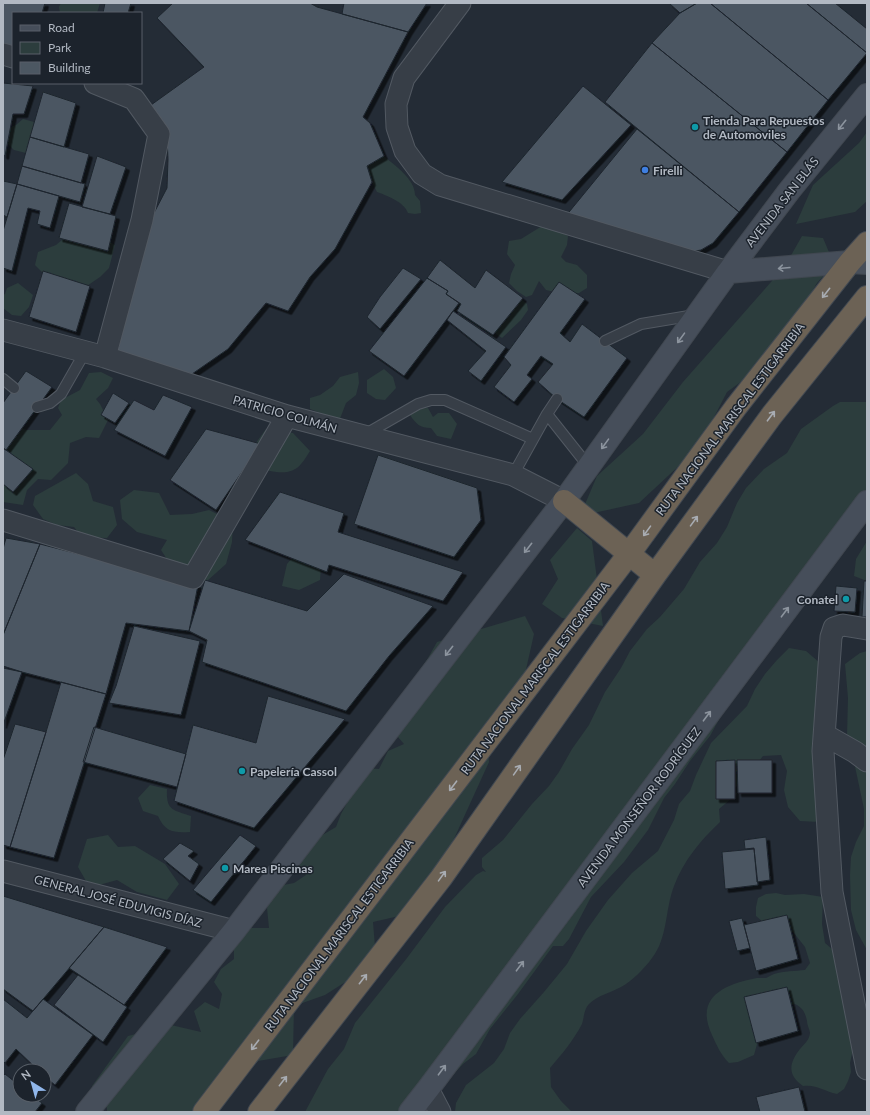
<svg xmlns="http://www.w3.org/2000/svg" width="870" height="1115" font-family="Lato,sans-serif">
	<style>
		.green { fill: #2c3d3d }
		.building { fill: #4c5762; stroke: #1e252e; filter: url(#shadow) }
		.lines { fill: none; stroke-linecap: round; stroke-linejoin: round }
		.lane-casing { stroke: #525962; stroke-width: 12 }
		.street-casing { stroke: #525962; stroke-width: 23 }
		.secondary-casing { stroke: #404750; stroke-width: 24 }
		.highway-casing { stroke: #424952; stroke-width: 24 }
		.lane { stroke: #373e47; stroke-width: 10 }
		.street { stroke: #373e47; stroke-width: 21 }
		.secondary { stroke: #464e5a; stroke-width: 22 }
		.highway { stroke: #6c6255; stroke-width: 22 }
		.oneway { stroke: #8c949e }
		.oneway2 { stroke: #a8acb2 }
		.culture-dot { fill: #0f9aa8; stroke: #1c232c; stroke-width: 1.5 }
		.shop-dot { fill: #3f7fe0; stroke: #1c232c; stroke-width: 1.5 }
		.labels { text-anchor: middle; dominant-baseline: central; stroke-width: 3; stroke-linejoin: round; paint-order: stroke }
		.poi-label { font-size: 12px; font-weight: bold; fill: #b2b9c3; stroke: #1c232c; text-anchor: start }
		.street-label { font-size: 12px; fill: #b2b9c3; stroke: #1c232c }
	</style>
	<defs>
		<filter id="shadow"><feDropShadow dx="3.5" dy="3.5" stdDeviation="0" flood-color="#0009"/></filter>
	</defs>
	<rect width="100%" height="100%" fill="#242c36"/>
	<path class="green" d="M61 3H100L97 13H60L59 7Z
		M23 119 34 122 35 131 26 153 14 150 4 140 7 128 16 125Z
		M867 132V201L855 212 796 224 813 185 859 143Z
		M384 156C395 166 415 179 415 195L420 201 421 213 415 214 408 213C404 202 388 196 377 192L372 182 367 166Z
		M542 226 554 227 568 236 567 245 561 257 566 262 577 265 587 275V288L579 293 563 294 546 290 539 281 532 295 526 297 517 291 509 283 511 274 515 265 507 254 509 241 521 239Z
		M69 234 97 235 115 245 109 268 100 277 81 290 45 275 35 265 38 252 56 245Z
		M802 236 823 238 834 264 817 283 771 360 727 392 698 448 639 503 580 516 597 476 643 434 683 382 785 266Z
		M18 283 33 295 29 307 21 316 12 315 3 308V295L5 294 7 288Z
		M521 299 527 304 528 310 521 320 502 338 496 334 495 330Z
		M384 369 393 377 396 388 385 400 376 399 367 393V380Z
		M101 372 113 378 108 388 96 399 100 404 108 420 99 438 86 437 70 443 68 463 51 480 38 479 27 490 23 505 3 502V453L7 439 14 426 27 430H50L62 415 58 408 61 400 80 390 89 373Z
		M358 372 359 383 356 395 346 403 338 424 323 414 310 409V398L320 395 333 386 340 377Z
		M840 402H867V511L728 703 710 736 690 761 675 784 664 798 648 830 624 862 591 897 569 939 563 946H553L518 994 490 1029 476 1054 463 1064 451 1077 425 1112H305L328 1069 344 1049 355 1023 407 958 445 907 476 875 483 871 486 872 482 867V858L503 840 532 804 549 786 559 772 572 749 589 725 605 692 621 668 630 651 647 629 660 617 684 589 700 562 717 543 727 527 737 503 746 488 764 469 787 453 801 429 833 406Z
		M428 408 433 417 438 413H449L457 424 451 439 437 436 431 428C420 428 416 424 410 415L412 409Z
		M266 429 293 433 310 451C307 455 305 460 301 464 288 480 264 469 248 464L253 447Z
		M76 473 88 484 93 501 113 507 117 525 107 538 82 537 74 527 57 525 43 519 33 505 35 496Z
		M134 490 159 493 170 515 192 514 209 510 233 522 232 542 226 564 207 581 172 567 161 550 167 540 137 532 122 519 120 500Z
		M577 528 592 541 603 626 562 618 542 604 558 579 550 560Z
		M867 541V581L854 576 856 559Z
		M297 552 321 567 320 580 299 590 282 586 287 564Z
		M525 616 534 634 525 674 486 729 489 762 448 852 399 916 373 922 375 947 350 979 325 995 294 1006 293 1055 258 1061 230 1091 206 1112H107V1108L92 1086 128 1036 171 1025 201 1032 194 1011 205 1002 219 1009 222 994 214 982 221 969 234 959V943L246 928H269L267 908 278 886 294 883 306 875 297 867 287 841 319 837 336 827 341 814 366 768 379 769 388 751 404 744 385 722 428 658 437 642Z
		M789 648 806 651 820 663 819 822 800 821 788 807 784 790 787 771 781 755 763 756 740 784 726 794 738 793 719 809 720 822C700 841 684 860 674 886 665 909 668 938 652 958 645 968 631 982 621 987 610 993 598 995 589 1004 584 1009 584 1018 582 1024 573 1041 562 1054 550 1068L551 1087 561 1101 572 1112H455L456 1103 466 1085 494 1063 504 1049 510 1033 520 1019 544 992 567 964 586 931 608 900 632 873 658 851 674 820 679 804 690 791 696 775 711 743 747 706 755 689 765 674 777 660Z
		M867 651V950L856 930 851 910 850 875 851 857 856 842 864 826V809L853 757 855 752 847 736 848 698 845 664 860 653Z
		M150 785 167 789C166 810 172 810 191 816L190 832C174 833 165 832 158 816L143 811 138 798Z
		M108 835 118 847 135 846 165 864 179 884 167 900 137 892 117 880 99 885 86 881 78 867 87 839Z
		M776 893 785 895 804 894 823 897 822 924 825 943 839 955 852 1046V1054L850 1063 851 1072 848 1081 844 1089 837 1094C824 1091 816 1084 803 1086 787 1075 789 1063 800 1049 804 1044 809 1041 810 1033 810 1030 807 1025 807 1021 805 1012 803 1008 795 1004L786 1007 759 1037 754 1055 738 1062 729 1063C721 1055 717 1046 712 1035 694 997 725 984 757 978 760 978 763 978 766 978 769 977 771 975 774 974 784 971 795 971 805 970L810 963 805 947 794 933 780 922H763L756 916V907L758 898 766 894Z"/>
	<path class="building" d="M3 3H45L42 13H13V47L3 44Z
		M105 3H131L128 13H103Z
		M173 3H310L317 7 408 32 363 117 370 123 384 156 367 166 372 182 335 249 310 277 288 311 266 303 228 349 192 374 117 354 127 311 154 213 167 188 168 159 167 137 151 105 204 67 157 18Z
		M344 3H427L408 32 342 14Z
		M669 3H697L680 13Z
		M697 3H710L828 100 787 152 652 43 680 13Z
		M710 3H806L867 53 828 100Z
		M806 3H835L867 29V53Z
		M652 43 787 152 739 212 605 102Z
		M3 83 33 86 24 114H13L5 156 3 155Z
		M583 86 631 125 562 200 502 182Z
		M43 92 76 103 64 147 30 137Z
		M637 129 739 212 713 243 701 250 689 252 565 217Z
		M30 137 89 154 81 183 22 166Z
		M97 156 126 167 110 214 82 207Z
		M22 166 85 184 80 202 17 184Z
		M3 181 17 184 7 217 3 215Z
		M17 184 59 196 50 228 37 224 40 211 28 208 12 271 3 268V231Z
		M69 203 116 216 108 251 59 238Z
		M440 260 475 288 486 270 523 298 493 335 457 311 461 304 446 294 448 291 427 278Z
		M403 268 421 279 380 329 367 317 380 297Z
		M43 271 90 286 76 332 29 317Z
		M427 278 448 291 446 294 459 303 404 376 369 351Z
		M559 282 585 299 560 333 570 342 582 324 627 358 584 417 557 399 538 382 553 364 541 356 527 375 532 379 514 402 494 387 511 365 504 357Z
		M453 311 506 347 481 381 468 371 486 351 447 320Z
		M26 371 52 387 6 450 3 448V403Z
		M113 393 129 403 115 423 101 415Z
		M163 395 192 407 165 456 114 430 134 400 154 410Z
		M206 429 261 444 216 510 170 480Z
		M3 448 33 469 13 492 3 484Z
		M378 455 477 488 481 520 454 557 354 524Z
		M280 492 344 513 338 532 463 572 443 601 329 565 327 572 245 540Z
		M6 538 40 544 3 635V549Z
		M40 544 198 585 189 631 126 623 106 694 22 672 3 666V635Z
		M344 574 433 606 389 656 346 711 202 662 207 640 189 631 205 580 307 611Z
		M864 581H867V617H862Z
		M836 586 857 588 855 612 834 611Z
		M134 626 200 641 181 715 109 703 116 686Z
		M3 668 22 672 3 725Z
		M61 682 106 694 54 858 10 847 46 732Z
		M268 696 345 719 254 828 174 801 193 725 256 743Z
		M15 724 46 732 10 847 3 845V760Z
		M94 727 186 754 177 787 83 762Z
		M735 760V799H716V761Z
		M737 760H772V793H738Z
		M240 835 256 846 211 902 193 890Z
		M766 837 770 880 757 882 754 848 745 849 744 840Z
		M180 843 194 851 188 856 199 864 190 881 163 859Z
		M754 849 758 885 725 889 722 852Z
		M3 896 104 927 33 1011 3 989Z
		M787 915 798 959 756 971 744 925Z
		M742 918 750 948 737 951 729 921Z
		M104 927 167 947 124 1005 69 968Z
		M78 975 127 1007 103 1042 54 1005Z
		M787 987 798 1031 756 1043 744 997Z
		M3 999 27 1018 43 999 93 1035 55 1085 44 1076V1071H39L16 1049 5 1063 3 1061Z
		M5 1074 20 1086V1095H31L42 1103 35 1112H3V1076Z
		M799 1087 805 1112H760L756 1097Z"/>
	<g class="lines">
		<defs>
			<path id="lane" d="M605 341 641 324 695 315
				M3 379 14 388
				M37 407 50 403 61 394 85 352
				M547 414 589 467
				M364 435 418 404 431 400H445L533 439
				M513 475 547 414 557 399"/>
			<path id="street" d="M460 3 404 78 396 104 397 127 405 151 422 174 440 185 728 272
				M3 54 13 57
				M95 83 134 99 159 134 142 220 105 357
				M3 330 105 357 287 416 513 475 564 501
				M3 520 193 578 287 416
				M867 629 843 625 834 628 831 637 823 751 832 892 867 1069
				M825 735 855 752 867 761
				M3 871 234 931
				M428 1089 440 1112"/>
			<path id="secondary" d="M728 272 850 262 867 263
				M87 1112 234 931 564 501 728 272 789 191 867 95
				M410 1112 428 1089 867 502"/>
			<path id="highway" d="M564 501 655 575
				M204 1112 629 554 736 407 850 262 867 243
				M259 1112 441 878 655 575 772 415 867 297"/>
		</defs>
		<use href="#lane" class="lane-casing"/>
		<use href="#street" class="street-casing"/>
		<use href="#secondary" class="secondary-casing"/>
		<use href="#highway" class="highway-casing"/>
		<use href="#lane" class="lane"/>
		<use href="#street" class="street"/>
		<use href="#secondary" class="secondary"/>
		<use href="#highway" class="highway"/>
	</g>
	<defs><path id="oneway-shaft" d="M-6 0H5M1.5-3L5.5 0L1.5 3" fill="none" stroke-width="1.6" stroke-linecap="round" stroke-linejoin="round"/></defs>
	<g class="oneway">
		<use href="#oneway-shaft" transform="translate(842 125) rotate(129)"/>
		<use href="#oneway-shaft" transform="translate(784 268) rotate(175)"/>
		<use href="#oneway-shaft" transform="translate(681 338) rotate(126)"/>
		<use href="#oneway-shaft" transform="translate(605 444) rotate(126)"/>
		<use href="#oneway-shaft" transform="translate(528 548) rotate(128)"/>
		<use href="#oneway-shaft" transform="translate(785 612) rotate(-53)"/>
		<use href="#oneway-shaft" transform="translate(449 651) rotate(128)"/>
		<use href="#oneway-shaft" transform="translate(707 716) rotate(-53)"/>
		<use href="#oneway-shaft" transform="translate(520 966) rotate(-53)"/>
		<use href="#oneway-shaft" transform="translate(442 1070) rotate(-53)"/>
	</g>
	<g class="oneway2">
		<use href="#oneway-shaft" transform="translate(826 293) rotate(128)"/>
		<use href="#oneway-shaft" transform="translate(771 416) rotate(-53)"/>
		<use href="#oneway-shaft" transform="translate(694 521) rotate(-54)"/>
		<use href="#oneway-shaft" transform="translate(647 531) rotate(126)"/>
		<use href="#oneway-shaft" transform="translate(517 770) rotate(-55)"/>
		<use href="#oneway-shaft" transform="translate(453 786) rotate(127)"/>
		<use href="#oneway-shaft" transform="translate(442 876) rotate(-54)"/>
		<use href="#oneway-shaft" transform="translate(363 979) rotate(-52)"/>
		<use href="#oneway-shaft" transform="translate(255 1045) rotate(127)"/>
		<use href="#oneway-shaft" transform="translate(283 1081) rotate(-52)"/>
	</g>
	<g class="culture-dot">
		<circle cx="695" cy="127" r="4"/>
		<circle cx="846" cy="599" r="4"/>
		<circle cx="242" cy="771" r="4"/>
		<circle cx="225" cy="868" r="4"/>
	</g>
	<circle class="shop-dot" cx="645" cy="170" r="4"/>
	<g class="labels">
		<g class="poi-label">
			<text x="703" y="120">Tienda Para Repuestos<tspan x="703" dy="14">de Automoviles</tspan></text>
			<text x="653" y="170">Firelli</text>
			<text x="838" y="599" text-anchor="end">Conatel</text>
			<text x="250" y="771">Papelería Cassol</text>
			<text x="233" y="868">Marea Piscinas</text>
		</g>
		<g class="street-label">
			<text transform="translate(782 202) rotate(-52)">AVENIDA SAN BLÁS</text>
			<text transform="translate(285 414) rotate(16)">PATRICIO COLMÁN</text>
			<text transform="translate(730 419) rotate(-53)">RUTA NACIONAL MARISCAL ESTIGARRIBIA</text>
			<text transform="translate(535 678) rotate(-53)">RUTA NACIONAL MARISCAL ESTIGARRIBIA</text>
			<text transform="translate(639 807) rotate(-53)">AVENIDA MONSEÑOR RODRÍGUEZ</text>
			<text transform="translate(118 901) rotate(15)">GENERAL JOSÉ EDUVIGIS DÍAZ</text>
			<text transform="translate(339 935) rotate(-53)">RUTA NACIONAL MARISCAL ESTIGARRIBIA</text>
		</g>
	</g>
	<rect width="870" height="1115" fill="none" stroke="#b2b9c3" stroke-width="8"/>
	<rect x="12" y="12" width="130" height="72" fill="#1c232c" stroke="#585f68"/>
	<rect x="20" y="25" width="20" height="6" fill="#464e5a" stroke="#585f68"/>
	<text x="48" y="32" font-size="12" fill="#b2b9c3">Road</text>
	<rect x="20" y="42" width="20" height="12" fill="#2c3d3d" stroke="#585f68"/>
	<text x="48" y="52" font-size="12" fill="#b2b9c3">Park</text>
	<rect x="20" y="62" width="20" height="12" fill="#4c5762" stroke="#585f68"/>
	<text x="48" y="72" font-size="12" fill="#b2b9c3">Building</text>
	<g transform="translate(32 1083) rotate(323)"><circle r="19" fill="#1c232c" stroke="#585f68"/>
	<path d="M0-3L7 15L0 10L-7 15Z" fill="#90b6ea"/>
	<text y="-6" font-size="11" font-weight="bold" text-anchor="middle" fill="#b2b9c3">N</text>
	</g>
</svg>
